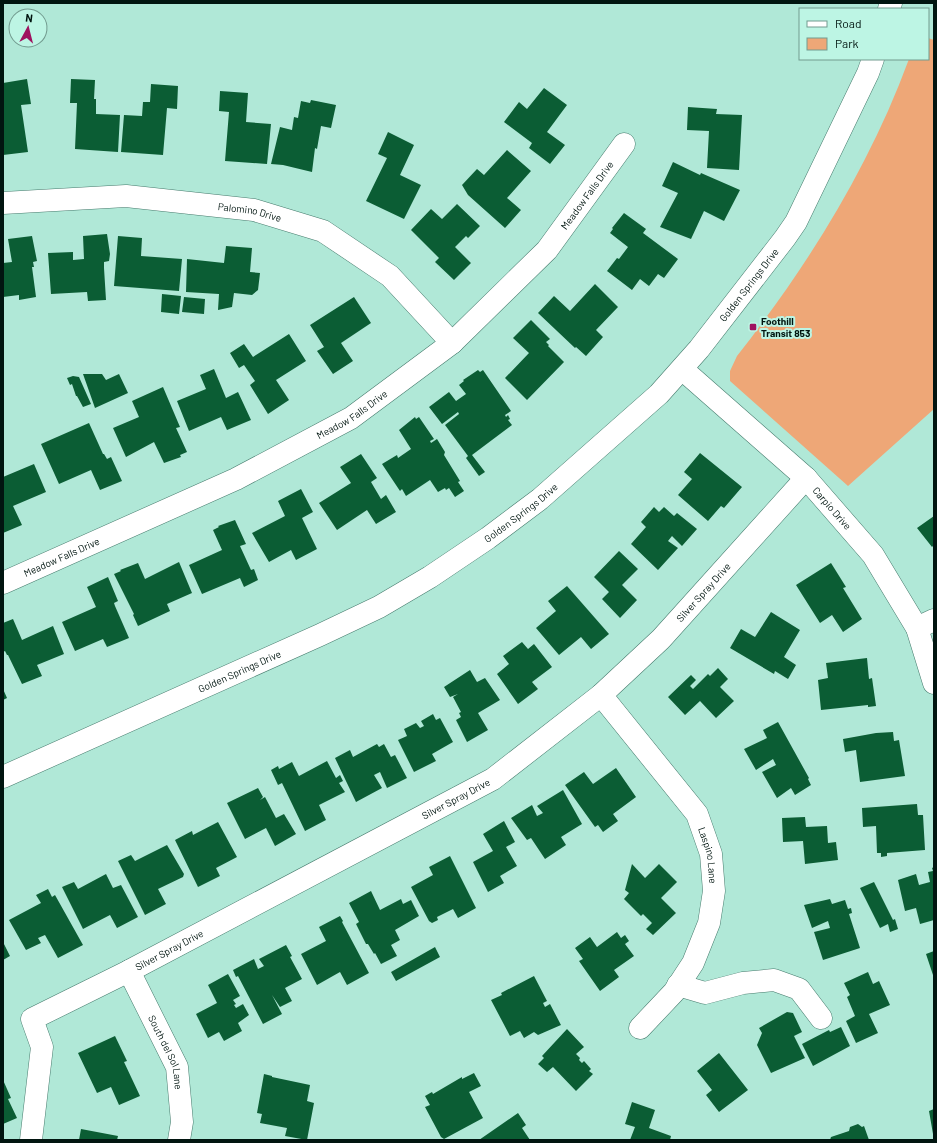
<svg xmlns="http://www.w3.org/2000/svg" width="937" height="1143" font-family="Barlow,sans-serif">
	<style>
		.green { fill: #eea777 }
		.building { fill: #0b5d34 }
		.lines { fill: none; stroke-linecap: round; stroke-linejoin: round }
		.minor-casing { stroke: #467b6d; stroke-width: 23 }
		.major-casing { stroke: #467b6d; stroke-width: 23 }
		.minor { stroke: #fff; stroke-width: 22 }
		.major { stroke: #fff; stroke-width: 22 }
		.poi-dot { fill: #9e125f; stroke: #bdf5e4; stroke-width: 1.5 }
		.labels { text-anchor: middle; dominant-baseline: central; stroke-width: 4; stroke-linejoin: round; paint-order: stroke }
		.street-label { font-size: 10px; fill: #011510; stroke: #bdf5e4 }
		.poi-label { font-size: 10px; font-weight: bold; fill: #011510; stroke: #bdf5e4; text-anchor: start }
	</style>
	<rect width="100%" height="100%" fill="#b0e8d7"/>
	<path class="green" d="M928 38 934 40V409L848 486 730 381V371L737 356C808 265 869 168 909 59H928Z"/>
	<path class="building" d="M27 79 31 104 21 105 28 152 3 155V83Z
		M71 79 95 80 94 99H96V114L120 115 118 152 75 149 77 103H70Z
		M151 84 178 86 177 109 167 108 163 155 121 152 124 115 142 116 143 102H150Z
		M544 88 567 105 547 132 565 145 550 164 529 148 532 143 504 122 519 102 527 109Z
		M220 91 248 93 246 122 271 124 267 164 225 161 229 112 219 111Z
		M311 100 336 105 331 128 321 126 317 149 315 148 312 172 283 165 271 164 280 127 292 130 294 117 298 118 301 101 310 103Z
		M688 107 717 109 716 114 742 115 739 170 707 168 709 131 687 130Z
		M388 132 414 145 400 175 421 185 404 219 366 201 387 158 378 154Z
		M507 150 531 171 507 198 521 210 505 228 468 195 462 185 477 169 484 175Z
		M673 162 700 175 701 173 740 190 724 221 704 211 691 239 660 227 678 193 662 186Z
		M457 204 480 226 468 238 466 236 455 247 471 263 454 280 435 262 439 258 411 230 431 209 442 219Z
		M624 213 646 229 643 233 678 259 664 278 658 274 649 286 640 279 632 290 607 271 617 258 619 259 628 247 610 233 613 229 612 228Z
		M107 234 110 254 109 261 104 262V268L106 300 88 301 87 292 51 294 48 253 73 252V260L84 259 83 236Z
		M32 236 37 261 33 262 34 267H32L36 297 19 300V295L3 297V263L12 262 8 239Z
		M118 236 142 238 141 256 182 259 179 291 114 286Z
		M226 246 252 248 250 272 260 273 258 290 252 295 234 293 232 307 218 310 219 294 186 292 187 259 224 263Z
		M595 284 618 307 596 330 603 337 586 356 576 347 575 348 538 313 554 296 570 311Z
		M162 294 181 296 179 314 161 312Z
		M184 297 205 299 204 314 182 312Z
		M354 297 371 323 341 343 353 361 333 374 317 351 324 347 310 325Z
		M531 320 550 339 546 342 549 345 548 346 564 362 527 400 505 378 529 353 513 338Z
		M289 334 306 361 276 380 289 400 268 414 250 385 255 381 244 365 239 368 230 353 244 344 253 357Z
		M214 369 226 398 238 392 251 420 227 430 221 417 189 431 177 401 206 389 200 375Z
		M478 370 480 372 483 370 511 411 505 415 506 417 508 415 510 419 508 420 512 425 472 455 485 472 479 476 466 458 468 456 445 425 459 414 458 412 442 424 429 407 449 392 456 401 466 394 459 385 464 381 463 380Z
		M83 374H102L106 380 119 374 128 393 95 408Z
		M73 376 79 377 91 404 83 407 77 396H76L72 384 70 385 67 378Z
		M163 387 180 427 176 428 187 452 180 455 181 457 164 463 154 442 126 457 113 428 139 417 132 401Z
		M415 417 416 419 419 417 434 439 430 441 431 443 437 439 445 452 444 455 460 481 458 482 464 491 455 497 449 488 446 490 445 488 438 492 430 480 406 496 402 489 400 491 382 464 397 455 398 458 411 449 399 430Z
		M89 423 103 454H104L107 459 111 457 122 481 100 490 91 470 59 484 41 444Z
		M700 453 742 487 724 508 721 506 708 521 678 495 692 479 684 472Z
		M361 454 377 478 371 482 381 499 386 495 396 512 376 524 367 510 337 530 319 503 351 483 340 467Z
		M34 464 46 492 13 506 22 525 3 533V477Z
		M301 489 313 512 302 518 317 549 296 560 291 550 269 562 252 533 285 516 278 501Z
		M654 507 659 512 664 507 674 516 677 513 697 529 682 546 672 536 668 541 678 548 658 570 631 544 646 527 641 522Z
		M934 516V545L932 547 917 528Z
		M235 520 246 544 240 546 251 570 254 569 258 580 244 587 240 578 202 594 189 565 222 550 213 530 219 527 218 526Z
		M619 551 638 569 622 585 637 600 620 618 602 599 609 592 594 577Z
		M179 562 192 593 167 604 170 611 138 626 133 615 134 614 114 574 121 571 120 570 138 563 145 579Z
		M831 563 846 587 843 588 862 619 843 632 832 615 820 623 796 585Z
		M108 577 118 601 114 603 115 606 129 638 107 647 103 639 75 651 62 622 96 607 87 587Z
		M567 586 609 634 591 649 581 637 559 655 536 628 556 611 548 601Z
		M771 612 800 630 784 657 796 665 788 679 775 671 774 674 730 648 741 629 755 637Z
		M13 619 22 640 53 626 64 654 37 665 42 676 22 684 8 655H7L5 651 3 652V623Z
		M522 642 528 649 534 644 552 667 532 682 538 689 518 704 497 674 509 664 503 656Z
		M867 658 869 679 872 678 876 706 868 707V705L821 710 818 680 828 678 826 663Z
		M718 668 728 679 720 687 734 701 716 718 700 701 685 715 668 697 691 675 696 680 690 686 693 689 708 674 710 676Z
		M470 670 477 682 485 678 500 700 478 713 488 730 467 742 456 720 461 717 459 713 461 712 453 697 458 694 450 697 444 687Z
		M3 689 7 698 3 700Z
		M433 714 436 720 440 718 453 742 432 754 436 761 414 772 398 740 407 736 404 729 416 723 420 728 424 726 421 721Z
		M778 722 809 778 808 779 811 785 795 795 791 788 777 798 762 772 776 765 773 759 756 770 744 749 767 738 763 730Z
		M893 732 894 741 899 740 905 776 860 782 856 750 845 752 843 739 876 733Z
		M377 744 379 747 384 744 391 757 395 755 407 778 387 788 380 772 374 775 382 788 356 802 335 758 350 750 353 757Z
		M327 761 336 778 340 775 343 781 339 783 345 792 319 805 326 820 305 831 282 783 278 785 271 770 278 766 279 769 292 762 299 776Z
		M616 768 636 797 613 814 618 821 603 832 598 825 595 827 565 785 584 772 593 784Z
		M258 788 263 797 260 800 265 797 276 818 284 814 296 834 275 846 266 828 245 839 227 803Z
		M563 790 582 824 561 837 566 845 545 859 531 838 527 840 511 818 532 805 537 816 543 813 537 806Z
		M917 804 918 815H923L925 850 887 853V856L881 857V853H877L876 826 863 827 862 808Z
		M805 817 806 827 827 826 828 843 836 842 838 860 805 864 803 841 783 842 782 818Z
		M504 821 515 842 506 847 517 866 500 876 504 883 488 892 473 862 493 851 483 834Z
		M218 822 237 857 216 868 220 876 198 887 175 840 192 831 193 835Z
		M167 845 184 874 183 877 158 889 166 904 145 915 118 861 131 855 135 861Z
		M450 856 476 908 458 918 453 909 437 917 438 920 432 923 429 921 411 887 433 875 429 867Z
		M632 864 645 878 659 864 677 882 661 898 676 913 653 935 646 929 652 923 643 914 641 916 624 899 629 893 625 890Z
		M934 867V920L920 924 916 908 905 911 898 880 916 874 919 885 930 882 928 872 933 871 932 868Z
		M106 874 113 888 121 885 138 917 117 928 110 915 83 929 62 887 74 882 78 889Z
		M874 882 893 920 895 919 898 929 890 932 888 924 880 928 860 888Z
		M48 889 52 897 55 895 83 945 58 958 45 935 38 938 41 943 26 950 9 920 41 903 36 895Z
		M371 891 380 910 401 899 403 904 411 900 419 916 395 930 400 940 391 945 397 956 381 964 375 953 374 954 368 944H366L356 924 359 922 349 903Z
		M830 899 832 904 845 900 848 909 851 908 852 913 849 914 860 948 823 960 814 932 830 928 828 921 812 928 804 905Z
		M340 916 343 921 342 922 369 973 347 985 340 972 317 985 301 954 326 941 319 927Z
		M617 932 621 938 625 935 629 941 625 944 634 956 614 970 619 977 600 991 579 961 583 959 575 948 590 937 597 947Z
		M3 942 10 956 3 960Z
		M286 945 292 956 290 957 302 979 285 988 292 1001 280 1007 272 995 282 1014 263 1024 238 976 236 977 233 970 254 959 258 969 264 966 259 959Z
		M435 947 440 957 396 981 391 972Z
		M934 951V978L926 954Z
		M868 972 873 984 879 981 890 1005 869 1014 878 1033 856 1043 846 1021 855 1016 847 997 850 995 844 983Z
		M228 974 240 996 233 1000 236 1004 234 1005 236 1008 243 1004 249 1015 238 1023 242 1031 224 1041 219 1032 208 1038 196 1014 217 1003 208 985Z
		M534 976 547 1001 543 1003 545 1007 550 1004 561 1025 538 1035 534 1032 524 1038 520 1031 510 1036 491 1000 502 995 501 993Z
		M787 1012 793 1013 802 1032 794 1036 805 1058 771 1073 757 1045 762 1033 759 1028Z
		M841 1027 850 1046 813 1066 802 1044 829 1030 830 1032Z
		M567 1029 584 1047 576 1054 580 1058 579 1060 582 1063 584 1061 591 1069 589 1071 593 1074 576 1091 553 1067 547 1072 538 1064 544 1058 542 1056Z
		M115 1036 127 1061 124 1062 140 1096 119 1105 111 1087 97 1093 78 1053Z
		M719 1053 748 1090 719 1112 706 1095 712 1090 697 1071Z
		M474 1073 481 1086 469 1092 483 1118 444 1139 441 1137 425 1107 430 1105 425 1096 432 1092 433 1094 462 1077V1079Z
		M264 1074 272 1076V1077L310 1085 307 1101 314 1103 307 1140 285 1136 287 1128 260 1123 262 1114 257 1113Z
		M3 1080 11 1098 8 1099 17 1118 3 1124Z
		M632 1102 655 1110 649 1128 671 1136 670 1140H630L635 1127 625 1124Z
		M934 1109V1134H933L929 1111Z
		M518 1113 526 1125 522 1128 530 1140H479Z
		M858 1124 862 1127 864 1126 869 1140H830L831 1137 849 1131 850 1127Z
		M81 1129 118 1136 117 1140H79Z"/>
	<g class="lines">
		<defs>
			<g id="minor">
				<path id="s1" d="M3 203 126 196 254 210 323 231 390 276 452 343"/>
				<path id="s2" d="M682 369 806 478 873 555 917 628 934 683"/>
				<path id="s3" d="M3 583 236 479 351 418 452 343 547 250 624 144"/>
				<path d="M917 628 934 620"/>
				<path id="s4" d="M601 695 697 814 711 854 714 891 709 923 693 963 674 992 640 1028"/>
				<path id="s5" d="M129 971 177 1067 182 1122 179 1140"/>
				<path d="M678 985 705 993 743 983 774 980 799 989 821 1018"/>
				<path id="s6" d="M31 1140 42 1047 32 1019 129 971 493 779 601 695 661 639 806 478"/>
			</g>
			<g id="major">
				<path d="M889 9 891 3"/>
				<path id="s7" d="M3 777 320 635 379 607 430 577 488 538 540 499 659 394 699 349 785 238 796 222 868 73 873 59"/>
			</g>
		</defs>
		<use href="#minor" class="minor-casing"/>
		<use href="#major" class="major-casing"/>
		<use href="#minor" class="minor"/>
		<use href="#major" class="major"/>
	</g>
	<rect class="poi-dot" x="749" y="323" width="8" height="8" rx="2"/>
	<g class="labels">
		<g class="street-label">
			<text stroke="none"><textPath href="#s3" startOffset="712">Meadow Falls Drive</textPath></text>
			<text stroke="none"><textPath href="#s1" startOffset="248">Palomino Drive</textPath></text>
			<text stroke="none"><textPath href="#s7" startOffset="907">Golden Springs Drive</textPath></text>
			<text stroke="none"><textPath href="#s3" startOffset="388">Meadow Falls Drive</textPath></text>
			<text stroke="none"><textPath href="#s2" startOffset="205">Carpio Drive</textPath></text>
			<text stroke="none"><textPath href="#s7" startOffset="583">Golden Springs Drive</textPath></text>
			<text stroke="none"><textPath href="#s3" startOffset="64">Meadow Falls Drive</textPath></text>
			<text stroke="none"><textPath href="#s6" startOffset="925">Silver Spray Drive</textPath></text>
			<text stroke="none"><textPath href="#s7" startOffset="259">Golden Springs Drive</textPath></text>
			<text stroke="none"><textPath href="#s6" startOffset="601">Silver Spray Drive</textPath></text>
			<text stroke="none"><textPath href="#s4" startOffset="196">Laspino Lane</textPath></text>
			<text stroke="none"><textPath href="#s6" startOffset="277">Silver Spray Drive</textPath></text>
			<text stroke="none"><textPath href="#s5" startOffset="90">South del Sol Lane</textPath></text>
		</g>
		<g class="poi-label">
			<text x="761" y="321">Foothill<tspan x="761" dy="12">Transit 853</tspan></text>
		</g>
	</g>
	<rect width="937" height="1143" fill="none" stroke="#011510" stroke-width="8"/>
	<rect x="799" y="8" width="130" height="52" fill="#bdf5e4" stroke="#729b8f"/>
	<rect x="807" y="21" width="20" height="6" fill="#ffffff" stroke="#729b8f"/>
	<text x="835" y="28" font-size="12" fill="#011510">Road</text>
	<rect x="807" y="38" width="20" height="12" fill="#eea777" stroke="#729b8f"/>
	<text x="835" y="48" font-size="12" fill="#011510">Park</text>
	<g transform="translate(28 28) rotate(7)"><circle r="19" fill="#bdf5e4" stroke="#729b8f"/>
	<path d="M0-3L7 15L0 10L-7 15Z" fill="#9e125f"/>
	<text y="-6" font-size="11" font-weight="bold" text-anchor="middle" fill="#011510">N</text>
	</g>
</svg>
